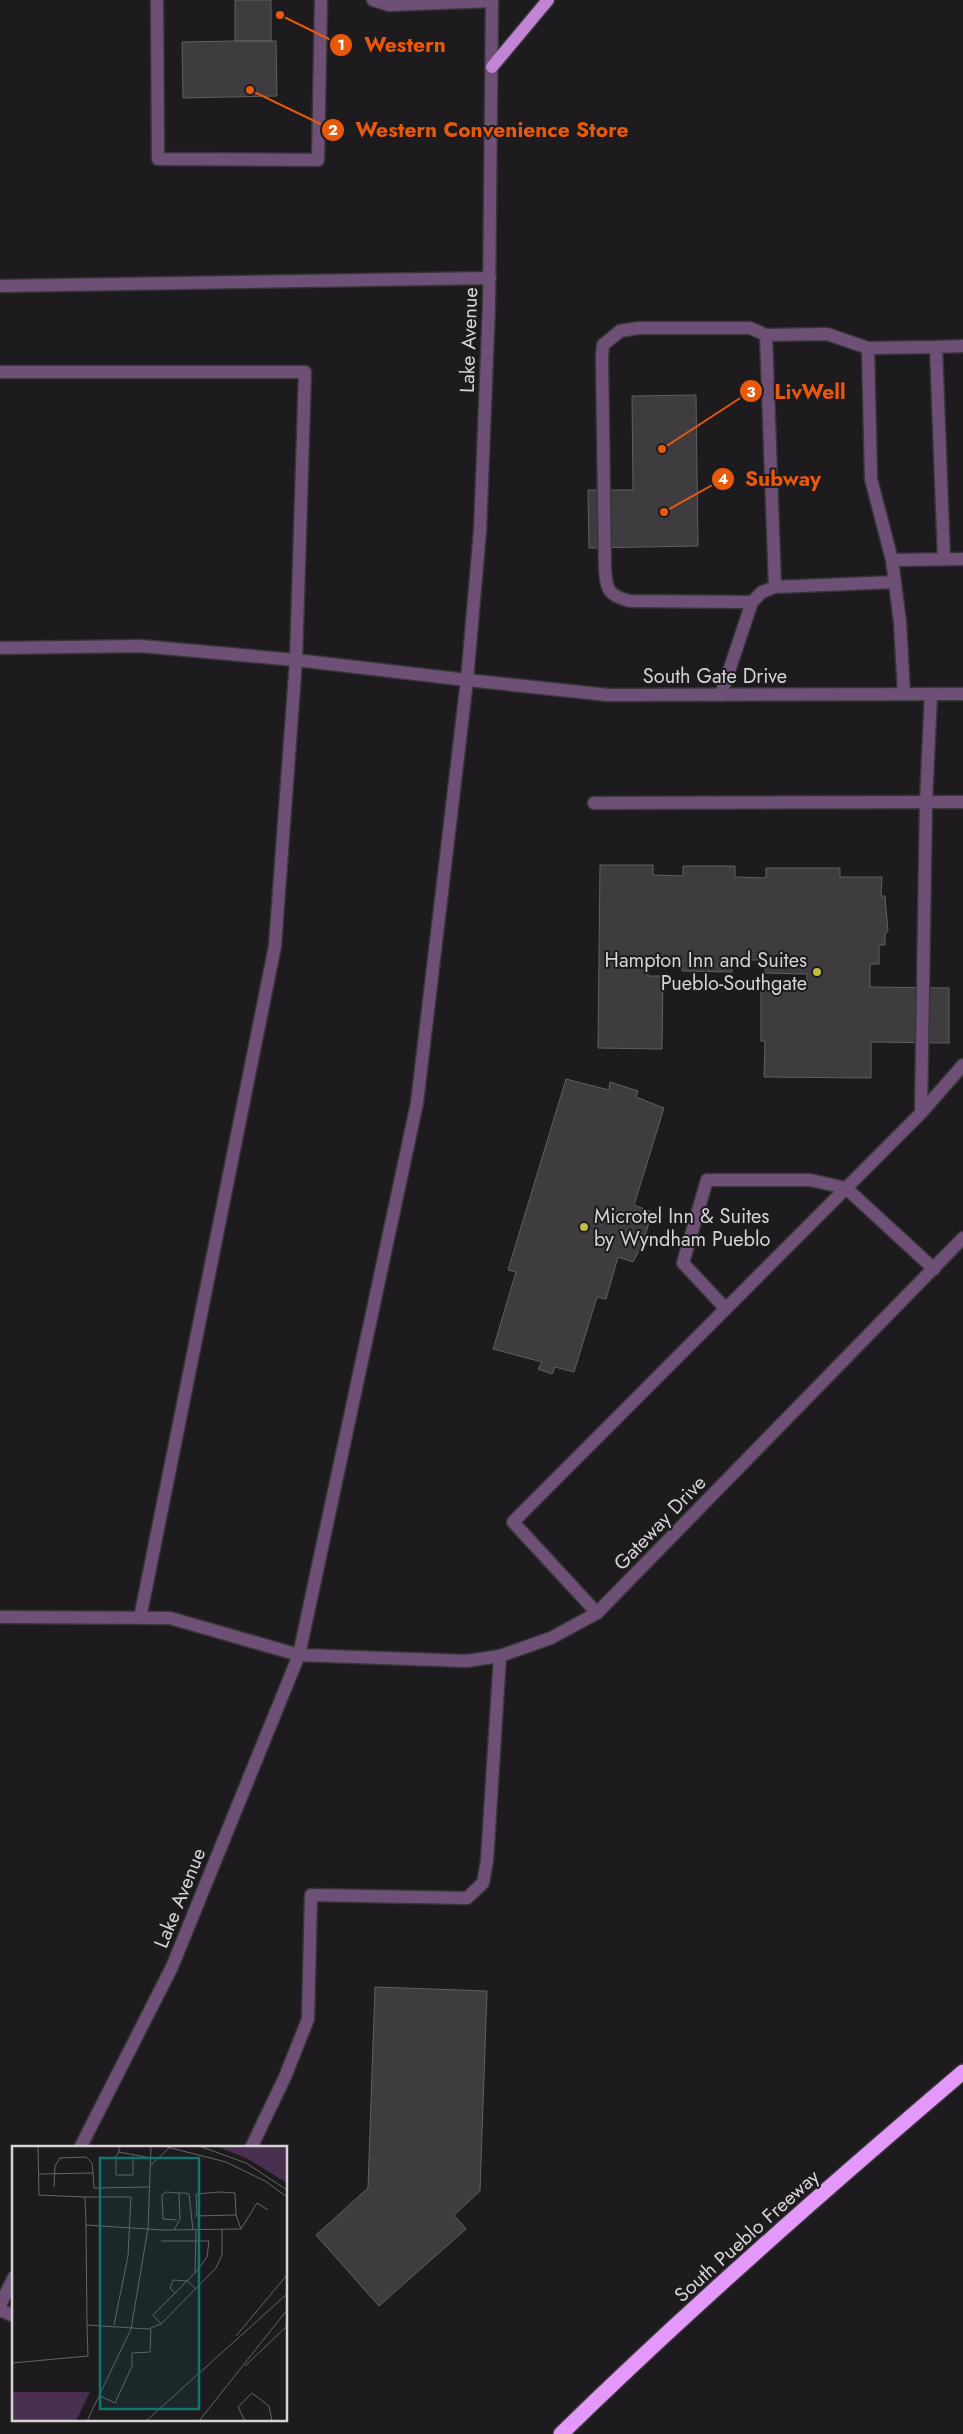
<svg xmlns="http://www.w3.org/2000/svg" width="963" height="2434" font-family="Jost,sans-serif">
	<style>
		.building { fill: #3e3c3f; stroke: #625f63 }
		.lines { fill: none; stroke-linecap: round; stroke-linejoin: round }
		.service-casing { stroke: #373538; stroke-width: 15 }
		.minor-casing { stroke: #373538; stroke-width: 15 }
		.tertiary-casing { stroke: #373538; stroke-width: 15 }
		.primary-casing { stroke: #373538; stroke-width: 15 }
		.motorway-casing { stroke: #373538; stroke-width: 18 }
		.service { stroke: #6e5077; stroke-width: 12 }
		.minor { stroke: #6e5077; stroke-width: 12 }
		.tertiary { stroke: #6e5077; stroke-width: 12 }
		.primary { stroke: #c284d4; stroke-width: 12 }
		.motorway { stroke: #e498fa; stroke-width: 15 }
		.poi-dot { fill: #c0be41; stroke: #1d1b1e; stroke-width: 2 }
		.labels { text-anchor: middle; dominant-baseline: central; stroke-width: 4; stroke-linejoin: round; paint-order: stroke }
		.street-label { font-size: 20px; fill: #d5d3d5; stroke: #1d1b1e }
		.poi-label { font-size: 20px; fill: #d5d3d5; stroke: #1d1b1e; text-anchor: end }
		.inset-road { fill: none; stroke: #676567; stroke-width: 1 }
		.view { fill: #0f766e; fill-opacity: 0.15; stroke: #0f766e; stroke-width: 2.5 }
		.inset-edge { fill: none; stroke: #d5d3d5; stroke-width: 2.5 }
		.leader { fill: none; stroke: #e8590c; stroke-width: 2 }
		.callout-dot { fill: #e8590c; stroke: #1d1b1e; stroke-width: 2 }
		.mark-label { font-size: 15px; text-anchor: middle; font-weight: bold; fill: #fff }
		.callout-label { font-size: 21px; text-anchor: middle; font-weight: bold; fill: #e8590c; stroke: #1d1b1e; stroke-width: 4; stroke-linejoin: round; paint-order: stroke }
	</style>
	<rect width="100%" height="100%" fill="#1d1b1e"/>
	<path class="building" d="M235 0H271V41H235Z
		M235 41H276L277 96 183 98 182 42Z
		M696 395 698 546 589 548 588 490H633L632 396Z
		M600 865H653V875L683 876V866H735V877L766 878V868H840V877H882L881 896H885L888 931 885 934V945H879V964H870V987L949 988V1043L871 1042V1078L764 1077 765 1041H761V985L807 986V974L765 973V960H732V972L682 971V960L648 959V976H663L662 1049 598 1048Z
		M566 1079 609 1090 610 1082 638 1091 636 1097 664 1108 634 1205 652 1212 643 1243 633 1262 618 1257 606 1299 597 1297 574 1372 555 1367 552 1374 538 1369 542 1362 493 1349 516 1272 508 1270Z
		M375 1987 487 1991 480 2191 454 2215 466 2229 379 2306 316 2235 368 2188Z"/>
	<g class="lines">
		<defs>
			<path id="service" d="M157 0 158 159 318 160 321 0
				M373 0 389 5 492 1
				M0 286 490 278
				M868 348 936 347
				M0 372H305L296 660 275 946 140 1618
				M944 559 936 347 963 346
				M892 560 963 559
				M775 587 895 582
				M752 602 630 601C608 596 606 589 605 568L602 357 603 345 620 331 639 328H750L766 335
				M0 648 141 646 296 660 467 680
				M721 695 752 602 762 592 775 587 766 335 827 334 868 348 871 479 892 560 900 622 904 694
				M594 803 963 802
				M921 1113 963 1065
				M725 1308 683 1263 707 1180H810L846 1188 934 1269
				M597 1613 513 1522 921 1113 926 801 931 694
				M0 1617 170 1618 299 1655
				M251 2148 285 2077 308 2019 311 1895 467 1898 483 1883 487 1861 500 1656
				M0 2310 14 2316"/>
			<path id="minor" d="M467 680 608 695 963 694
				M299 1655 467 1661 500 1656 551 1638 597 1613 963 1238"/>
			<path id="tertiary" d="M80 2148 172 1967 299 1655 417 1103 467 680 480 531 489 305 492 0
				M0 2305 14 2277"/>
			<path id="primary" d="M492 67 548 0"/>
			<path id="motorway" d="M561 2434C690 2308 826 2189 963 2072"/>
		</defs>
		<use href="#service" class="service-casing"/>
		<use href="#minor" class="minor-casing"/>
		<use href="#tertiary" class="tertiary-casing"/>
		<use href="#primary" class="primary-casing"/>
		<use href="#motorway" class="motorway-casing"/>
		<use href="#service" class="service"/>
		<use href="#minor" class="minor"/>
		<use href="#tertiary" class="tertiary"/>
		<use href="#primary" class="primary"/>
		<use href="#motorway" class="motorway"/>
	</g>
	<g class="poi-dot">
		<circle cx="817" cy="972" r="5"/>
		<circle cx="584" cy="1227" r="5"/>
	</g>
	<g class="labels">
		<g class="street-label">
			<text transform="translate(469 340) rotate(-88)">Lake Avenue</text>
			<text x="715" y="676">South Gate Drive</text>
			<text transform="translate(660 1523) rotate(-46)">Gateway Drive</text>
			<text transform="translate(180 1898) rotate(-68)">Lake Avenue</text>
			<text transform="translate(747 2236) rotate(-42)">South Pueblo Freeway</text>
		</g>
		<g class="poi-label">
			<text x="807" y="960">Hampton Inn and Suites<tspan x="807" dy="23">Pueblo-Southgate</tspan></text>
			<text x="594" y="1216" text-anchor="start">Microtel Inn &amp; Suites<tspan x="594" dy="23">by Wyndham Pueblo</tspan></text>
		</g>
	</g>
	<g transform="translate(12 2146)">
		<rect width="275" height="275" fill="#1d1b1e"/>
		<path d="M204 0H275V37L236 13ZM0 246H78L64 275H0Z" fill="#492f50"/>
		<path class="inset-road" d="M26 0 27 49 73 51 74 79 151 84 229 83M107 0V6L139 12M151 0 214 16 253 35 275 51M187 0 234 17 275 44M107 6 104 10V29H121V10M139 19 157 2M27 28 81 27 82 42 138 41M42 41 43 20 48 12 74 11 80 17 81 27M73 51H119L116 110 102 179M183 70 224 69 229 83M185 70 184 48 207 46 223 47 224 69M165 74 151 73 150 49 154 46 167 47M74 79 75 179 136 183 149 178 204 122 210 109V84M229 83 245 57 256 64M162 84 168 73 167 47H173L177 48 181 84M149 95H197L195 111 183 127M163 147 158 142 161 134 175 135 184 143M149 178 141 169 183 127 184 84M224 190 275 129M0 217 76 210 75 179M0 218V243M233 220 275 180M88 250 103 257 120 220V207L138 206 139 183M75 275 119 183 136 82 139 0M134 275 275 148M187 275 275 164M233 275 226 261 240 247 257 260 260 275"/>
		<path class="view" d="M88 12H187V263H88Z"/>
		<rect width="275" height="275" class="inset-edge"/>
	</g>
	<path class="leader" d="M280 15L341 45M250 90L333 130M662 449L751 391M664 512L723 479"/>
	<g class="callout-dot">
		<circle cx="280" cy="15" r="5"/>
		<circle cx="250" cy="90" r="5"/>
		<circle cx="662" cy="449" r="5"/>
		<circle cx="664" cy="512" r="5"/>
		<circle cx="341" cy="45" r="12"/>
		<circle cx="333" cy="130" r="12"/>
		<circle cx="751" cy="391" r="12"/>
		<circle cx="723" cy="479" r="12"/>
	</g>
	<g class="mark-label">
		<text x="341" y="50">1</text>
		<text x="333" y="135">2</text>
		<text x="751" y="397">3</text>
		<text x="723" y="484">4</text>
	</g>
	<g class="callout-label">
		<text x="405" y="52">Western</text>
		<text x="492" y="137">Western Convenience Store</text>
		<text x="810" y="399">LivWell</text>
		<text x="783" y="486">Subway</text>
	</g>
</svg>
